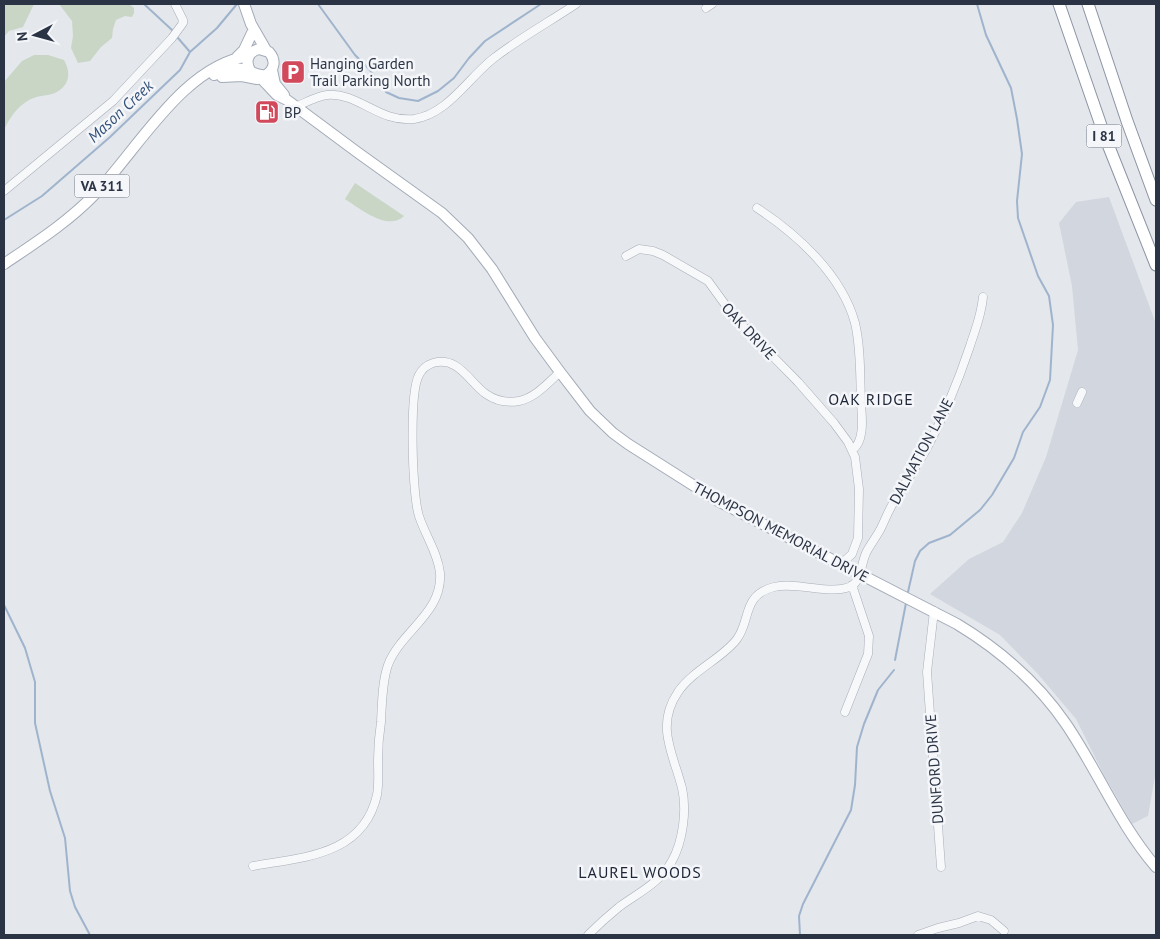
<svg xmlns="http://www.w3.org/2000/svg" width="1160" height="939" font-family="'PT Sans',sans-serif">
	<style>
		.built { fill: #d2d6de }
		.green { fill: #c9d6c5 }
		.lines { fill: none; stroke-linecap: round; stroke-linejoin: round }
		.stream { stroke: #9fb4cc; stroke-width: 2 }
		.minor-casing { stroke: #a9aeb7; stroke-width: 9 }
		.major-casing { stroke: #a3abb8; stroke-width: 12 }
		.highway-casing { stroke: #8b94a3; stroke-width: 13 }
		.minor { stroke: #f7f8fa; stroke-width: 8 }
		.major { stroke: #fff; stroke-width: 10 }
		.highway { stroke: #fff; stroke-width: 11 }
		.labels { text-anchor: middle; dominant-baseline: central; stroke-width: 5; stroke-linejoin: round; paint-order: stroke }
		.shield { fill: #f4f6f9; stroke: #676e7b; stroke-width: 1 }
		.shield-label { font-size: 14px; font-weight: bold; fill: #2b3445 }
		.poi-label { font-size: 15px; fill: #2b3445; stroke: #f4f6f9; text-anchor: start }
		.street-label { font-size: 15px; fill: #2b3445; stroke: #f4f6f9 }
		.water-label { font-size: 16px; font-style: italic; fill: #34527a; stroke: #f4f6f9 }
		.neighbourhood-label { font-size: 16px; letter-spacing: 1px; fill: #1d2536; stroke: #f4f6f9 }
	</style>
	<rect width="100%" height="100%" fill="#e4e7ec"/>
	<path class="built" d="M1109 197 1156 324V771L1148 816 1132 824 1103 773 1076 719 1038 674 1000 635 930 594 969 559 1003 542 1022 513 1046 457 1078 350 1072 286 1059 223 1076 202Z"/>
	<path class="green" d="M4 4H34L23 27 9 31 4 37Z
		M59 4H129L134 8V13L132 17 125 16 116 20 113 29 112 38 101 47 90 61 78 63 71 48 73 36 72 21Z
		M34 55H48L64 60C72 74 69 88 52 94 44 96 36 96 29 100 17 107 10 117 4 130V82L22 61Z
		M355 183 404 216C388 232 359 208 345 199Z"/>
	<g class="lines">
		<path class="stream" d="M144 4 172 30
			M318 4 355 55 369 69 386 92 399 98 418 101 438 91 454 78 469 58 485 41 541 4
			M178 38 190 52
			M4 220 42 196 110 137 180 70 190 52 217 28 237 4
			M908 592 915 561 920 551 929 543 950 535 980 510 992 495 1014 458 1023 432 1040 407 1050 380 1053 325 1049 296 1038 276 1018 218 1017 201 1022 154 1017 119 1011 88 986 35 977 4
			M4 605 25 648 35 682V723L50 791 65 838 70 891 75 907 90 935
			M895 660 906 603
			M800 935 799 916 803 904 851 810 855 785 857 747 864 724 878 690 894 670"/>
		<defs>
			<path id="minor" d="M706 8 712 4
				M295 107C305 103 317 96 327 95 358 92 379 123 414 119 448 114 468 78 494 58 520 38 549 22 576 4
				M4 191 113 101 172 38 183 23V20L175 4
				M757 208C797 234 842 275 855 323 861 348 860 377 861 403 862 417 865 442 852 450
				M626 256 639 249 653 251 663 255 708 281 735 318 798 382 834 423 848 442 855 457 859 489 858 538 852 554 841 564
				M1077 403 1082 392
				M934 611 927 672 941 867
				M845 712 868 654 869 636 852 585
				M253 866C303 857 363 856 377 795 379 784 378 772 378 760 378 747 379 735 381 722 382 704 382 682 388 665 401 631 443 613 440 573 438 553 425 535 419 516 412 495 409 393 419 375 422 369 427 365 433 363 459 356 469 382 486 394 496 401 508 403 519 401 535 398 548 383 560 372
				M588 935C598 925 608 916 619 907 638 893 660 883 672 861 683 841 687 810 682 788 673 753 655 726 678 692 693 670 723 658 737 639 751 620 742 595 774 587 797 581 834 597 853 585 862 578 861 562 867 551 871 544 876 537 880 530 885 520 889 509 895 500 905 483 916 467 926 450 944 416 958 382 970 346 976 327 981 317 983 297
				M918 935 938 928 959 923 978 916 991 920 1004 931"/>
			<path id="major" d="M244 4 251 24 266 50
				M237 57 244 50 252 33
				M272 70 275 84 284 95
				M214 75C223 72 233 67 242 69 251 70 256 77 266 75 275 69 276 60 269 52L259 49C247 52 244 63 252 73
				M258 75 277 95 287 100 357 152 442 213 468 238 492 269 535 338 560 372 590 411 613 433 628 444 718 501 957 624C1000 650 1038 683 1066 724 1098 771 1119 824 1156 867
				M222 77 242 76 257 79
				M4 264C35 243 68 222 94 195 137 151 183 65 249 56"/>
			<path id="highway" d="M1059 4 1105 137 1156 265
				M1088 4 1127 121 1156 200"/>
		</defs>
		<use href="#minor" class="minor-casing"/>
		<use href="#major" class="major-casing"/>
		<use href="#highway" class="highway-casing"/>
		<use href="#minor" class="minor"/>
		<use href="#major" class="major"/>
		<use href="#highway" class="highway"/>
	</g>
	<defs>
		<symbol id="parking-square" viewBox="-11 -11 22 22"><rect x="-9" y="-9" width="18" height="18" rx="4" fill="#d1495b" stroke="#f4f6f9"/><path d="M-3.5-5.5H1a3.5 3.5 0 0 1 0 7H-1V5.5H-3.5ZM-1-3.4V-.6H.8a1.4 1.4 0 0 0 0-2.8Z" fill="#fff"/></symbol>
		<symbol id="fuel-square" viewBox="-11 -11 22 22"><rect x="-9" y="-9" width="18" height="18" rx="4" fill="#d1495b" stroke="#f4f6f9"/><path d="M-5.5-6h7V0h2V4h1.3V-2.5L3-4.5l.8-.8L6-3V5H2.5V1h-1V6h-7ZM-4.2-4.7v3.2H.2V-4.7Z" fill="#fff"/></symbol>
	</defs>
	<g fill-rule="evenodd">
		<use href="#parking-square" x="279" y="58" width="28" height="28"/>
		<use href="#fuel-square" x="253" y="98" width="28" height="28"/>
	</g>
	<g class="labels">
		<g class="shield">
			<rect x="1086.5" y="124.5" width="35" height="23" rx="4"/>
			<rect x="74.5" y="174.5" width="55" height="23" rx="4"/>
		</g>
		<g class="shield-label">
			<text x="1104" y="136">I 81</text>
			<text x="102" y="186">VA 311</text>
		</g>
		<g class="poi-label">
			<text x="310" y="63">Hanging Garden<tspan x="310" dy="17">Trail Parking North</tspan></text>
			<text x="284" y="112">BP</text>
		</g>
		<g class="street-label">
			<text transform="translate(749 331) rotate(47)">OAK DRIVE</text>
			<text transform="translate(921 451) rotate(-62)">DALMATION LANE</text>
			<text transform="translate(781 532) rotate(28)">THOMPSON MEMORIAL DRIVE</text>
			<text transform="translate(934 769) rotate(-94)">DUNFORD DRIVE</text>
		</g>
		<g class="water-label">
			<text transform="translate(120 111) rotate(-43)">Mason Creek</text>
		</g>
		<g class="neighbourhood-label">
			<text x="871" y="399">OAK RIDGE</text>
			<text x="640" y="872">LAUREL WOODS</text>
		</g>
	</g>
	<rect width="1160" height="939" fill="none" stroke="#2b3445" stroke-width="10"/>
	<g transform="translate(35 35) rotate(264)" stroke="#f4f6f9" stroke-width="4" paint-order="stroke">
	<path d="M0-4L9 19L0 12L-9 19Z" fill="#2b3445"/>
	<text y="-8" font-size="14" font-weight="bold" text-anchor="middle" fill="#2b3445">N</text>
	</g>
</svg>
